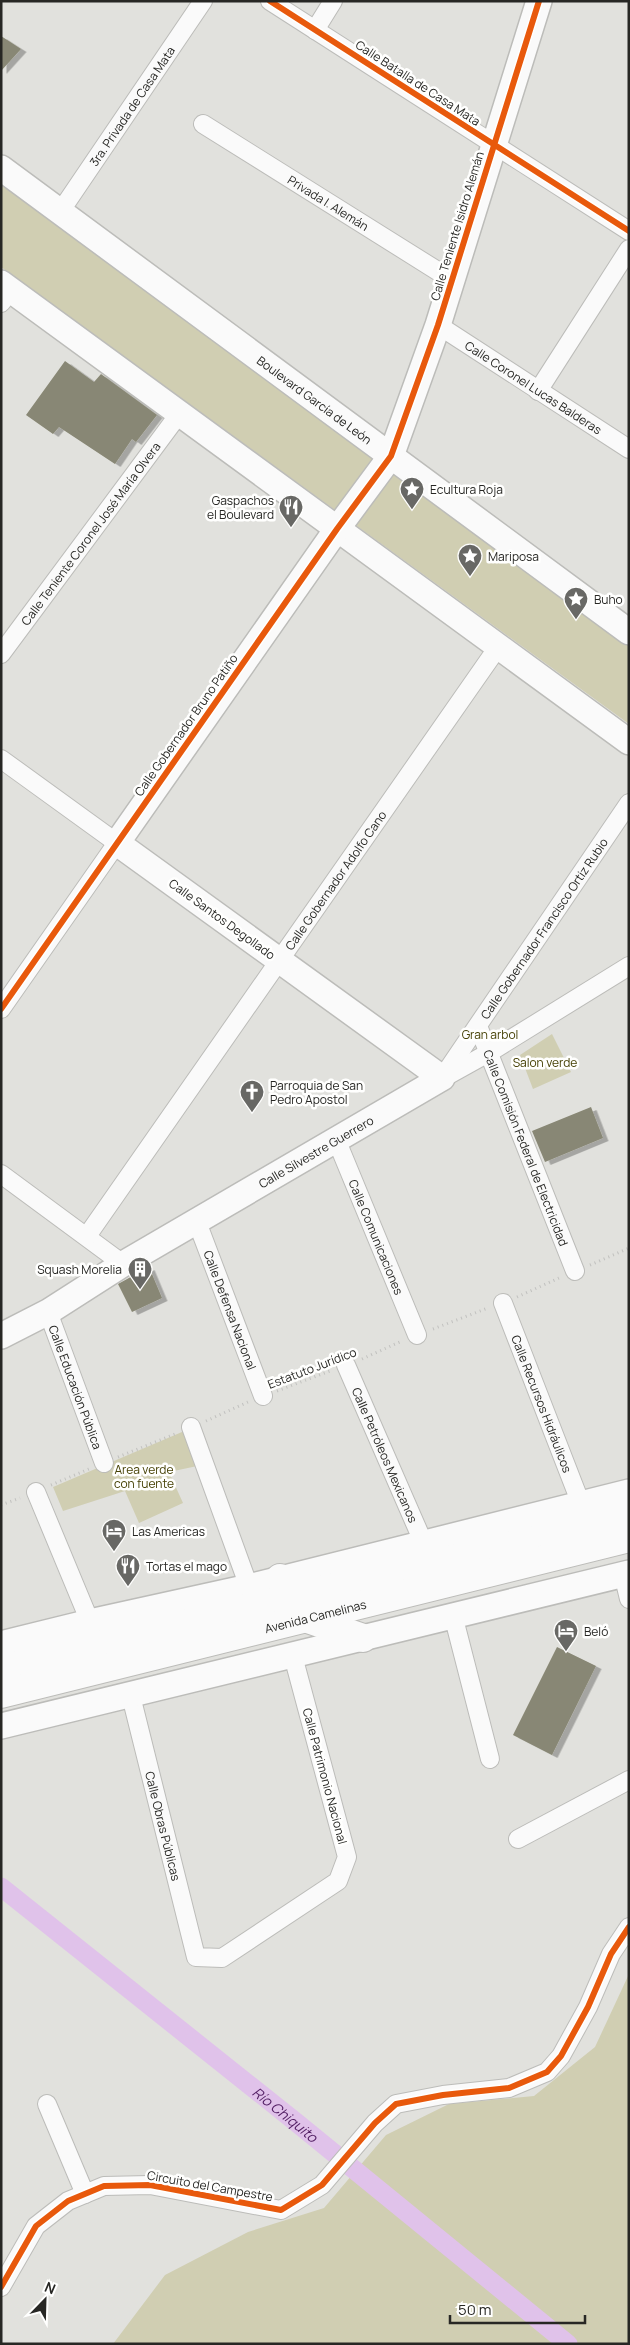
<svg xmlns="http://www.w3.org/2000/svg" width="630" height="2345" font-family="Manrope,sans-serif">
	<style>
		.green { fill: #d0ceb2 }
		.lines { fill: none; stroke-linecap: round; stroke-linejoin: round }
		.canal { stroke: #e0c2ea; stroke-width: 19 }
		.building { fill: #888774; filter: url(#shadow) }
		.street-casing { stroke: #bcbcb9; stroke-width: 20 }
		.secondary-casing { stroke: #bcbcb9; stroke-width: 28 }
		.highway-casing { stroke: #bcbcb9; stroke-width: 30 }
		.path { stroke: #c1c1bf; stroke-width: 3; stroke-dasharray: 1 4; stroke-linecap: butt }
		.street { stroke: #fafafa; stroke-width: 18 }
		.secondary { stroke: #fafafa; stroke-width: 25 }
		.highway { stroke: #fafafa; stroke-width: 28 }
		.cycleway-casing { stroke: #fffffe; stroke-width: 9 }
		.cycleway { stroke: #e8590c; stroke-width: 6 }
		.labels { text-anchor: middle; dominant-baseline: central; stroke-width: 5; stroke-linejoin: round; paint-order: stroke }
		.street-label { font-size: 12px; fill: #272724; stroke: #fffffe }
		.poi-label { font-size: 12px; fill: #272724; stroke: #fffffe; text-anchor: start }
		.park-label { font-size: 12px; fill: #464105; stroke: #fffffe }
		.water-label { font-size: 14px; font-style: italic; fill: #531f64; stroke: #fffffe }
	</style>
	<defs>
		<filter id="shadow"><feDropShadow dx="5.5" dy="3" stdDeviation="0" flood-color="#0004"/></filter>
	</defs>
	<rect width="100%" height="100%" fill="#e1e1dd"/>
	<path class="green" d="M1 182 629 640V724L1 267Z
		M552 1034 571 1072 533 1089 520 1055Z
		M189 1429 202 1465 169 1472 183 1503 139 1523 125 1491 63 1511 53 1487Z
		M629 1974V2344H113L165 2275 248 2232 324 2208 386 2135 449 2104 534 2096 595 2047Z"/>
	<g class="lines">
		<path class="canal" id="s1" d="M1 1887 297 2123 568 2344"/>
	</g>
	<path class="building" d="M1 36 21 49 1 71Z
		M65 361 94 382 101 374 157 415 136 442 132 439 115 464 59 427 53 434 26 415Z
		M591 1107 603 1138 545 1162 532 1131Z
		M149 1267 162 1298 132 1312 118 1284Z
		M557 1647 596 1666 552 1755 513 1735Z"/>
	<g class="lines">
		<defs>
			<g id="street">
				<path d="M270 1 629 231"/>
				<path d="M315 30 333 1"/>
				<path id="s2" d="M203 124 452 280"/>
				<path id="s3" d="M60 212 203 1"/>
				<path d="M1 303 11 290"/>
				<path id="s4" d="M438 325 629 449"/>
				<path d="M538 391 629 249"/>
				<path id="s5" d="M1 654 179 414"/>
				<path d="M1 759 117 843 1 1009"/>
				<path id="s6" d="M478 1026 575 1271"/>
				<path d="M445 1077 490 1052 629 966"/>
				<path id="s7" d="M442 1078 629 803"/>
				<path id="s8" d="M336 1139 417 1335"/>
				<path d="M1 1174 123 1264"/>
				<path id="s9" d="M197 1222 263 1396"/>
				<path id="s10" d="M87 1236 498 647"/>
				<path id="s11" d="M503 1303 581 1504"/>
				<path id="s12" d="M48 1312 104 1463"/>
				<path id="s13" d="M346 1365 424 1544"/>
				<path d="M191 1427 249 1587"/>
				<path d="M36 1492 90 1622"/>
				<path d="M623 1574 629 1599"/>
				<path d="M453 1615 490 1759"/>
				<path id="s14" d="M131 1696 196 1957 222 1958 338 1881 347 1857 293 1656"/>
				<path d="M518 1839 629 1780"/>
				<path d="M47 2104 85 2194"/>
				<path d="M1 2287 36 2226 68 2201 104 2186 150 2185 281 2210 322 2185 375 2123 396 2104 443 2095 509 2088 547 2072 561 2056 588 2007 611 1954 629 1927"/>
			</g>
			<g id="secondary">
				<path id="s15" d="M1 168 629 632"/>
				<path d="M1 283 629 742"/>
				<path id="s16" d="M1 1336 48 1312 123 1264 442 1078 117 843 337 529 391 456 438 325 539 1"/>
				<path d="M1 1644 90 1622 249 1587 629 1492"/>
				<path d="M1 1726 629 1573"/>
			</g>
			<g id="highway">
				<path d="M280 1578 316 1591"/>
				<path d="M305 1618 363 1638"/>
				<path d="M1 1669 316 1591 629 1518"/>
				<path id="s17" d="M1 1694 629 1538"/>
			</g>
		</defs>
		<use href="#street" class="street-casing"/>
		<use href="#secondary" class="secondary-casing"/>
		<use href="#highway" class="highway-casing"/>
		<path class="path" d="M590 1265 629 1248
			M517 1297 559 1278
			M433 1329 488 1308
			M362 1359 402 1341
			M277 1391 330 1371
			M206 1421 248 1402
			M118 1457 175 1434
			M51 1485 89 1469
			M1 1505 20 1498"/>
		<use href="#street" class="street"/>
		<use href="#secondary" class="secondary"/>
		<use href="#highway" class="highway"/>
		<defs>
			<path id="cycleway" d="M270 1 629 231
				M1 1009 337 529 391 456 438 325 539 1
				M1 2287 36 2226 68 2201 104 2186 150 2185 281 2210 322 2185 375 2123 396 2104 443 2095 509 2088 547 2072 561 2056 588 2007 611 1954 629 1927"/>
		</defs>
		<use href="#cycleway" class="cycleway-casing"/>
		<use href="#cycleway" class="cycleway"/>
	</g>
	<defs>
		<symbol id="sight-pin" viewBox="-11 -11 22 30"><path d="M0 17L-7.5 6A9.5 9.5 0 1 1 7.5 6Z" fill="#686865" stroke="#fffffe"/><path d="M0-6L1.8-2.2L6-1.7L2.9 1.2L3.7 5.4L0 3.3L-3.7 5.4L-2.9 1.2L-6-1.7L-1.8-2.2Z" fill="#fff"/></symbol>
		<symbol id="restaurant-pin" viewBox="-11 -11 22 30"><path d="M0 17L-7.5 6A9.5 9.5 0 1 1 7.5 6Z" fill="#686865" stroke="#fffffe"/><path d="M-5-6h1v4h1v-4h1v4h1v-4h1v5L-1.5 .5V6h-2V.5L-5-1ZM5-6V6H3V1.5H1.5Q1.5-4 5-6Z" fill="#fff"/></symbol>
		<symbol id="church-pin" viewBox="-11 -11 22 30"><path d="M0 17L-7.5 6A9.5 9.5 0 1 1 7.5 6Z" fill="#686865" stroke="#fffffe"/><path d="M-1.2-6h2.4v3.5h3.3v2.4h-3.3V6h-2.4V-.1h-3.3v-2.4h3.3Z" fill="#fff"/></symbol>
		<symbol id="building-pin" viewBox="-11 -11 22 30"><path d="M0 17L-7.5 6A9.5 9.5 0 1 1 7.5 6Z" fill="#686865" stroke="#fffffe"/><path d="M-4-6H4V6H1V3H-1V6H-4ZM-2.5-4.3h1.7v1.8h-1.7ZM.8-4.3h1.7v1.8H.8ZM-2.5-1h1.7V.8h-1.7ZM.8-1h1.7V.8H.8Z" fill="#fff"/></symbol>
		<symbol id="hotel-pin" viewBox="-11 -11 22 30"><path d="M0 17L-7.5 6A9.5 9.5 0 1 1 7.5 6Z" fill="#686865" stroke="#fffffe"/><path d="M-6-4.5h1.5V1H6V5H4.5V3h-9V5H-6ZM-4 0a1.8 1.8 0 1 1 3.6 0ZM.5 0V-2.5h3Q6-2.5 6 0Z" fill="#fff"/></symbol>
	</defs>
	<g fill-rule="evenodd">
		<use href="#sight-pin" x="398" y="475" width="28" height="38"/>
		<use href="#restaurant-pin" x="277" y="493" width="28" height="38"/>
		<use href="#sight-pin" x="456" y="542" width="28" height="38"/>
		<use href="#sight-pin" x="562" y="585" width="28" height="38"/>
		<use href="#church-pin" x="238" y="1078" width="28" height="38"/>
		<use href="#building-pin" x="126" y="1255" width="28" height="38"/>
		<use href="#hotel-pin" x="100" y="1517" width="28" height="38"/>
		<use href="#restaurant-pin" x="114" y="1552" width="28" height="38"/>
		<use href="#hotel-pin" x="552" y="1617" width="28" height="38"/>
	</g>
	<g class="labels">
		<g class="street-label">
			<text transform="translate(418 83) rotate(33)">Calle Batalla de Casa Mata</text>
			<text stroke="none"><textPath href="#s3" startOffset="128">3ra. Privada de Casa Mata</textPath></text>
			<text stroke="none"><textPath href="#s2" startOffset="148">Privada I. Alemán</textPath></text>
			<text transform="translate(457 226) rotate(-73)">Calle Teniente Isidro Alemán</text>
			<text stroke="none"><textPath href="#s4" startOffset="114">Calle Coronel Lucas Balderas</textPath></text>
			<text stroke="none"><textPath href="#s15" startOffset="390">Boulevard García de León</textPath></text>
			<text stroke="none"><textPath href="#s5" startOffset="150">Calle Teniente Coronel José María Olvera</textPath></text>
			<text transform="translate(186 725) rotate(-55)">Calle Gobernador Bruno Patiño</text>
			<text stroke="none"><textPath href="#s10" startOffset="434">Calle Gobernador Adolfo Cano</textPath></text>
			<text transform="translate(222 919) rotate(36)">Calle Santos Degollado</text>
			<text stroke="none"><textPath href="#s7" startOffset="181">Calle Gobernador Francisco Ortiz Rubio</textPath></text>
			<text stroke="none"><textPath href="#s6" startOffset="131">Calle Comisión Federal de Electricidad</textPath></text>
			<text stroke="none"><textPath href="#s16" startOffset="365">Calle Silvestre Guerrero</textPath></text>
			<text stroke="none"><textPath href="#s8" startOffset="106">Calle Comunicaciones</textPath></text>
			<text stroke="none"><textPath href="#s9" startOffset="94">Calle Defensa Nacional</textPath></text>
			<text transform="translate(312 1368) rotate(-21)">Estatuto Jurídico</text>
			<text stroke="none"><textPath href="#s12" startOffset="80">Calle Educación Pública</textPath></text>
			<text stroke="none"><textPath href="#s11" startOffset="108">Calle Recursos Hidráulicos</textPath></text>
			<text stroke="none"><textPath href="#s13" startOffset="98">Calle Petróleos Mexicanos</textPath></text>
			<text stroke="none"><textPath href="#s17" startOffset="324">Avenida Camelinas</textPath></text>
			<text transform="translate(325 1776) rotate(75)">Calle Patrimonio Nacional</text>
			<text stroke="none"><textPath href="#s14" startOffset="134">Calle Obras Públicas</textPath></text>
			<text transform="translate(210 2186) rotate(10)">Circuito del Campestre</text>
		</g>
		<g class="poi-label">
			<text x="430" y="489">Ecultura Roja</text>
			<text x="274" y="500" text-anchor="end">Gaspachos<tspan x="274" dy="14">el Boulevard</tspan></text>
			<text x="488" y="556">Mariposa</text>
			<text x="594" y="599">Buho</text>
			<text x="270" y="1085">Parroquia de San<tspan x="270" dy="14">Pedro Apostol</tspan></text>
			<text x="122" y="1269" text-anchor="end">Squash Morelia</text>
			<text x="132" y="1531">Las Americas</text>
			<text x="146" y="1566">Tortas el mago</text>
			<text x="584" y="1631">Beló</text>
		</g>
		<g class="park-label">
			<text x="490" y="1034">Gran arbol</text>
			<text x="545" y="1062">Salon verde</text>
			<text x="144" y="1469">Area verde<tspan x="144" dy="14">con fuente</tspan></text>
		</g>
		<g class="water-label">
			<text stroke="none"><textPath href="#s1" startOffset="364">Río Chiquito</textPath></text>
		</g>
	</g>
	<rect width="630" height="2345" fill="none" stroke="#272724" stroke-width="5"/>
	<g transform="translate(45 2300) rotate(23)" stroke="#fffffe" stroke-width="4" paint-order="stroke">
	<path d="M0-4L9 19L0 12L-9 19Z" fill="#272724"/>
	<text y="-8" font-size="14" font-weight="bold" text-anchor="middle" fill="#272724">N</text>
	</g>
	<path d="M450 2315v8h135v-8" fill="none" stroke="#272724" stroke-width="2.5"/>
	<text x="458" y="2315" font-size="15" fill="#272724" stroke="#fffffe" stroke-width="4" paint-order="stroke">50 m</text>
</svg>
